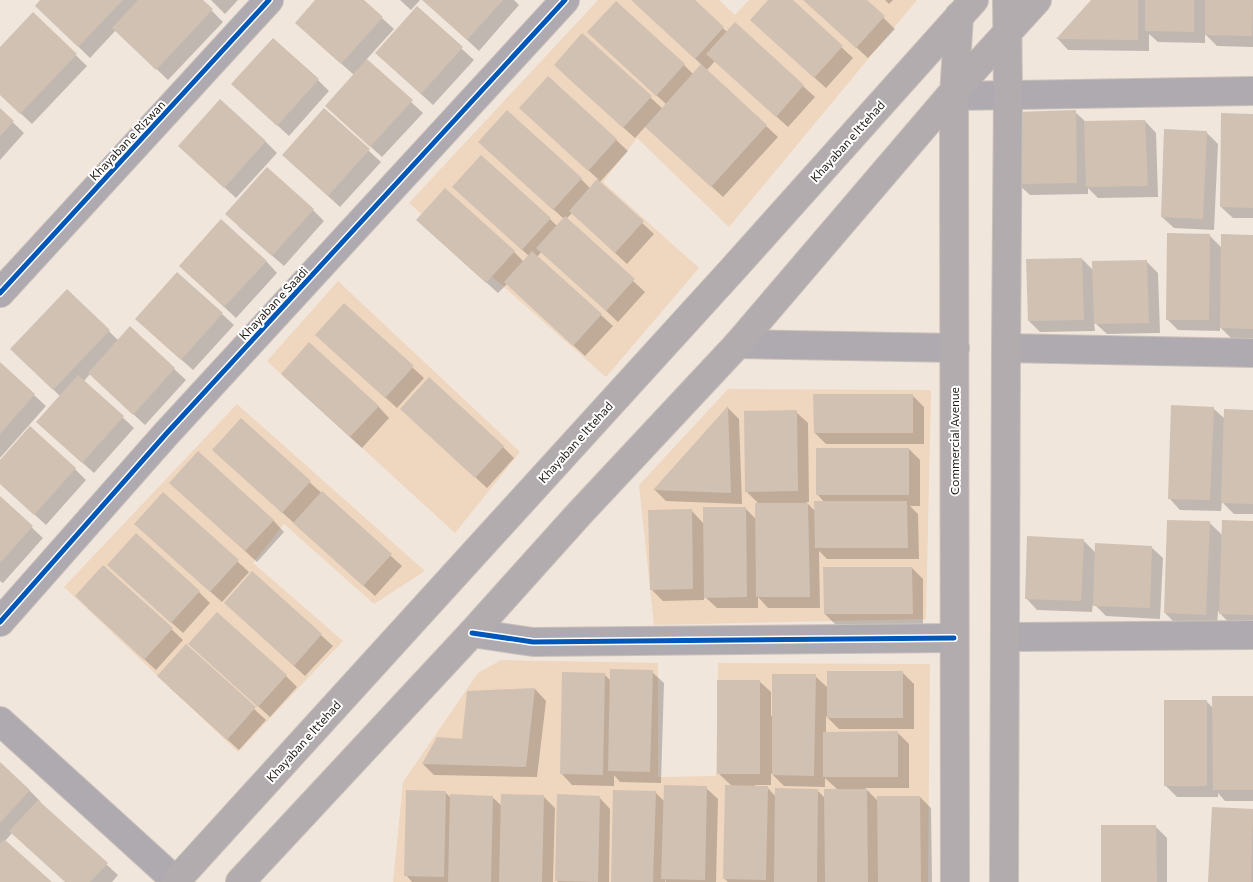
<svg xmlns="http://www.w3.org/2000/svg" width="1253" height="882" font-family="Commissioner,sans-serif">
	<style>
		.green { fill: #efd6bf }
		.shadow { fill: #0003; fill-rule: evenodd }
		.building { fill: #d1c1b3 }
		.lines { fill: none; stroke-linecap: round; stroke-linejoin: round }
		.minor-casing { stroke: #cac1ba; stroke-width: 30 }
		.major-casing { stroke: #cac1ba; stroke-width: 30 }
		.minor { stroke: #aeaab0; stroke-width: 28 }
		.major { stroke: #b2acae; stroke-width: 28 }
		.cycleway-casing { stroke: #fff; stroke-width: 8 }
		.cycleway { stroke: #0057b8; stroke-width: 5 }
		.labels { text-anchor: middle; dominant-baseline: central; stroke-width: 4; stroke-linejoin: round; paint-order: stroke }
		.street-label { font-size: 12px; fill: #211a14; stroke: #fff }
	</style>
	<rect width="100%" height="100%" fill="#f1e6dc"/>
	<path class="green" d="M598 0H719L735 15 749 0H917L729 227 637 138 603 182 699 268 606 377 409 203Z
		M338 281 520 452 455 533 267 361Z
		M728 389 931 390 926 619 654 625 639 485Z
		M237 404 425 571 374 604 284 524 253 563 343 641 238 752 64 587Z
		M501 660 658 663V777L716 776 718 663 930 664 928 882H393L403 782 478 673Z"/>
	<path class="shadow" d="M42 0H201L223 22 168 80 116 30 90 58 48 17Z
		M211 0H238L225 14Z
		M317 0H362L394 29 366 60 423 113 382 157 338 117 354 75 308 34Z
		M400 0H420L411 10Z
		M424 0H514L519 5 479 51Z
		M632 0H693L727 32 735 24 815 97 788 127 715 61 706 71 778 137 723 197 646 126 635 138 566 76 582 35 663 109 666 104 599 43 684 65 693 74 702 65Z
		M770 0H791L853 58 826 88 763 31Z
		M804 0H865L895 29 868 58Z
		M885 0H893L889 4Z
		M1093 0H1253V47L1217 46 1205 34V43L1158 42 1149 34V51L1068 50 1058 39Z
		M417 8 474 60 433 105 388 64Z
		M33 14 87 66 32 124 0 94V49Z
		M548 77 628 151 599 183 654 234 627 264 572 213 566 219 645 292 618 322 542 251 537 257 613 326 585 356 507 284 498 293 429 231 514 252 524 262 529 256 465 198 550 219 557 226 564 219 491 153 581 179 591 189 599 180 532 119Z
		M318 80 329 91 289 136 244 95Z
		M0 110 24 133 0 160Z
		M324 110 381 162 340 207 295 166Z
		M1075 112 1086 122 1145 121 1156 133 1158 197 1098 198 1088 188V194L1030 195 1018 184Z
		M1253 115V218H1233L1221 207Z
		M1207 133 1218 144 1214 230 1174 228 1162 217Z
		M265 141 277 153 236 198 191 157Z
		M313 210 324 221 284 266 238 226Z
		M1209 235 1222 248 1253 236V340L1232 339 1220 327V331L1178 330 1167 319Z
		M1082 259 1094 271 1147 262 1158 273 1160 333 1107 334 1094 322 1095 331 1040 332 1029 321Z
		M266 261 277 273 236 318 192 277Z
		M177 273 234 325 193 370 148 330Z
		M67 291 119 341 130 328 186 380 145 425 90 374 84 381 134 428 94 473 49 433 60 396 23 360Z
		M344 305 424 378 397 408 328 346Z
		M0 364 46 406 0 458Z
		M293 385 378 406 389 418 362 448Z
		M912 395 924 407V444H826L815 433Z
		M728 408 739 419 742 504 666 501 655 490Z
		M1213 408 1225 419 1253 412V514H1234L1222 502 1221 511 1180 510 1169 498Z
		M796 412 808 423 809 502H806L816 512 825 503 817 494 909 449 920 460V506H910L918 514 919 559H827L819 551 820 608H768L758 597V608H717L704 596V600L663 601 652 590 691 510 704 524 745 508 756 519 759 504 746 491Z
		M241 420 402 566 375 596 225 461Z
		M413 420 503 447 514 458 487 488Z
		M0 462 75 469 86 480 46 525 0 483Z
		M163 494 249 572 222 602 147 535Z
		M182 494 273 520 284 532 257 562Z
		M0 498 43 538 3 583 0 581Z
		M1209 522 1223 536 1253 523V626L1231 625 1218 611 1217 626 1176 624 1165 613Z
		M1083 540 1096 553 1151 547 1163 558 1160 619 1106 616 1093 603 1092 612 1037 610 1026 598Z
		M104 566 183 640 156 670 88 608Z
		M912 568 923 579V625H836L825 614Z
		M252 573 333 646 305 676 237 614Z
		M120 576 199 592 210 603 183 633Z
		M186 646 266 720 239 750 170 688Z
		M201 655 286 676 297 687 270 717Z
		M652 672 664 683 661 783 620 782 614 775V786L572 785 561 773 605 675 611 681Z
		M902 672 914 684V729H839L826 716V733H898L909 744V788H865L879 802 920 797 931 808 932 882H728L724 878 732 786 718 773 759 681 771 692V716H773L815 676 828 688ZM771 773 784 786 825 787V778L838 790 826 799 818 791 776 797 767 787H755V785H771Z
		M535 689 546 701 537 777 434 775 423 764 438 738 464 741Z
		M1253 697V801H1225L1218 793V797H1177L1166 786 1206 701 1214 709Z
		M0 764 29 790 41 802 39 803 118 875 112 882H66L12 833 5 841 50 882H0Z
		M706 788 718 799 716 882H666L665 880V882H612L655 792 665 802Z
		M445 792 451 798 492 797 502 806 543 796 555 808 553 882H412L406 875Z
		M599 797 610 809 609 882H558L556 880Z
		M1213 809 1253 811V882H1209Z
		M1156 827 1167 838V882H1103Z"/>
	<path class="building" d="M40 0H123L78 47 35 6Z
		M138 0H203L213 9 156 70 112 28Z
		M315 0H364L383 17 341 64 295 23Z
		M422 0H503L467 40Z
		M631 0H695L724 27 695 59Z
		M768 0H793L843 46 814 78 750 20Z
		M803 0H867L885 16 856 48Z
		M1091 0H1138V40L1056 39Z
		M1145 0H1194V32L1145 31Z
		M1205 0H1253L1252 36 1205 35Z
		M616 1 685 64 656 96 587 32Z
		M417 6 463 47 421 94 375 53Z
		M33 12 77 54 20 114 0 95V47Z
		M735 22 804 85 776 117 706 54Z
		M582 33 652 96 623 128 554 65Z
		M273 38 319 79 277 126 231 84Z
		M367 59 413 100 370 147 325 106Z
		M701 64 767 125 711 187 645 127Z
		M548 76 617 139 588 171 519 108Z
		M220 99 266 141 224 188 178 146Z
		M0 108 14 121 0 136Z
		M324 108 370 149 328 196 282 155Z
		M507 110 582 178 553 210 478 142Z
		M1076 110 1077 183 1017 184 1016 112Z
		M1221 113 1253 114V208L1220 207Z
		M1145 120 1148 186 1086 187 1084 121Z
		M1164 129 1207 131 1203 219 1161 217Z
		M481 155 551 218 522 250 452 187Z
		M267 167 314 209 272 256 225 214Z
		M597 179 644 221 615 253 569 211Z
		M445 188 515 251 486 283 416 220Z
		M565 216 635 279 606 311 536 248Z
		M221 219 267 261 224 307 179 266Z
		M1167 233 1210 234 1209 320H1166Z
		M1221 234 1253 235V329L1220 328Z
		M532 251 602 314 573 346 504 282Z
		M1082 258 1084 320 1028 321 1026 259Z
		M1147 260 1149 323 1094 324 1092 261Z
		M177 272 223 313 181 360 135 319Z
		M67 289 110 330 53 390 10 349Z
		M344 303 414 366 385 398 315 335Z
		M130 326 175 368 133 415 88 373Z
		M309 342 379 406 350 437 281 374Z
		M0 362 35 394 0 434Z
		M78 375 124 416 82 463 36 422Z
		M429 377 504 446 475 478 400 409Z
		M813 394H913V433H814Z
		M1171 405 1214 407 1210 500 1168 499Z
		M728 406 731 493 653 490Z
		M1224 409 1253 410V504L1221 503Z
		M797 410 798 491 745 492 744 411Z
		M241 418 311 481 282 513 212 450Z
		M30 426 76 468 34 515 0 484V460Z
		M816 448H909V495H816Z
		M198 451 274 520 245 551 169 483Z
		M322 491 392 554 363 586 293 523Z
		M163 492 239 560 210 592 134 524Z
		M0 496 33 526 0 563Z
		M814 501H907L908 548H815Z
		M755 503H808L810 597H756Z
		M703 507H746L747 597 704 598Z
		M692 509 693 589 650 590 648 510Z
		M1167 520 1210 521 1206 615 1164 613Z
		M1222 520 1253 521V615L1219 614Z
		M136 533 200 591 171 623 107 565Z
		M1027 536 1084 539 1081 601 1025 599Z
		M1095 543 1152 546 1150 608 1093 606Z
		M103 565 173 628 144 660 75 596Z
		M823 567H912L913 614H824Z
		M252 571 322 634 294 666 224 603Z
		M217 612 287 675 258 707 188 644Z
		M186 644 256 707 227 740 157 676Z
		M610 669 653 670 650 772 608 771Z
		M827 671H903V718H827Z
		M562 672 605 673 603 775 560 774Z
		M772 674H816L814 776 772 775Z
		M717 680H760V774H717Z
		M535 688 526 767 422 764 437 737 462 739 467 691Z
		M1212 696H1253V790H1213Z
		M1164 700H1207V786H1164Z
		M898 731V777H823V732Z
		M0 762 30 790 0 823Z
		M664 785 707 786 705 880 661 879Z
		M725 785 768 786 766 880 723 879Z
		M775 788 818 789 817 882H774Z
		M824 789H867L868 882H825Z
		M406 790 446 791 444 877 404 876Z
		M613 790 656 791 653 882H611Z
		M450 794 493 796 491 882H448Z
		M501 794 544 795 542 882H499Z
		M557 794 600 796 598 882 555 881Z
		M877 796H920L921 882H878Z
		M38 800 108 863 90 882H65L9 831Z
		M1212 807 1253 809 1251 882H1208Z
		M1101 825H1156L1157 882H1101Z
		M4 839 52 882H0V844Z"/>
	<g class="lines">
		<defs>
			<path id="minor" d="M954 96 1253 91
				M0 293 269 0
				M738 344 955 348
				M1006 348 1253 353
				M0 622 166 434 565 0
				M472 633 533 642 954 638
				M1005 637 1253 635
				M0 721 176 881"/>
			<path id="major" d="M175 882 734 268 974 0
				M240 882 472 633 579 514 738 344 955 90 1037 0
				M955 882 954 96 959 16
				M1004 882 1006 348 1008 95 1007 0"/>
		</defs>
		<use href="#minor" class="minor-casing"/>
		<use href="#major" class="major-casing"/>
		<use href="#minor" class="minor"/>
		<use href="#major" class="major"/>
		<defs>
			<path id="cycleway" d="M0 293 269 0
				M0 622 166 434 565 0
				M472 633 533 642 954 638"/>
		</defs>
		<use href="#cycleway" class="cycleway-casing"/>
		<use href="#cycleway" class="cycleway"/>
	</g>
	<g class="labels">
		<g class="street-label">
			<text transform="translate(127 140) rotate(-47)">Khayaban e Rizwan</text>
			<text transform="translate(847 141) rotate(-48)">Khayaban e Ittehad</text>
			<text transform="translate(273 303) rotate(-47)">Khayaban e Saadi</text>
			<text transform="translate(954 441) rotate(-90)">Commercial Avenue</text>
			<text transform="translate(575 442) rotate(-48)">Khayaban e Ittehad</text>
			<text transform="translate(303 741) rotate(-48)">Khayaban e Ittehad</text>
		</g>
	</g>
</svg>
